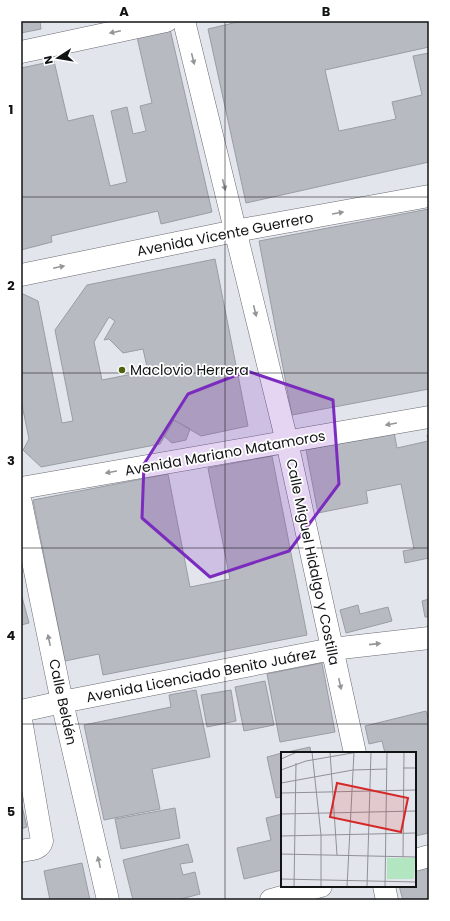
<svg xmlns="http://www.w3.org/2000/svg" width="450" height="921" font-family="Poppins,sans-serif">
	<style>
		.building { fill: #b8bac1; stroke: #9b9da4; fill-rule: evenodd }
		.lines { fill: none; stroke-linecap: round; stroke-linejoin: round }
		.minor-casing { stroke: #6a6c73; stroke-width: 23 }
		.major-casing { stroke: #6a6c73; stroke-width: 23 }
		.minor { stroke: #fff; stroke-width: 22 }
		.major { stroke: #fff; stroke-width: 22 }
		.oneway { fill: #949596 }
		.marked { fill: #7b2cbf; fill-opacity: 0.2; stroke: #7b2cbf; stroke-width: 3; stroke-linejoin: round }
		.grid { fill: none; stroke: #121315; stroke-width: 1; stroke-opacity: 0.55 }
		.poi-dot { fill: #4d6310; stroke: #fff; stroke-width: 1.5 }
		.labels { text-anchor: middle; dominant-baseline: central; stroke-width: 3.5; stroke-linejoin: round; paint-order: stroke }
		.street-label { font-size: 14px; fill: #121315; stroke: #fff }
		.poi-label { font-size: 14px; fill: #121315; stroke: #fff; text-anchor: start }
		.inset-road { fill: none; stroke: #8f9196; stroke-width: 1 }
		.view { fill: #d62828; fill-opacity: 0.15; stroke: #d62828; stroke-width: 2 }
		.inset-edge { fill: none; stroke: #121315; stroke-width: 2 }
		.neatline { fill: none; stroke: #121315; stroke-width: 1.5 }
		.grid-label { font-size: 13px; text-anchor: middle; font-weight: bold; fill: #121315 }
	</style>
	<rect width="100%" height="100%" fill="#e3e5ec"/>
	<path class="building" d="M21 21H40L41 29 21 33Z
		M242 21H429V47L325 70 339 131 396 119 392 102 422 95 413 56 429 53V162L246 203 208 29Z
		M170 29 212 212 161 224 158 211 51 236 52 242 21 250V68L54 61 68 121 93 115 110 186 127 182 111 111 127 107 133 134 146 131 140 106 152 103 137 37Z
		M429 209V389L292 415 259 241Z
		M215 259 248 426 201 436 174 420 160 444 41 467 23 450 29 439 21 400V293L38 301 62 423 73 421 55 330 87 285ZM109 317 115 321 104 340 109 339 123 353 143 349 148 371 102 380 94 342Z
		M174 420 190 429 186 440 172 443 164 436Z
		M394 432 397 448 428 441 427 435 429 434V558L405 563 403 551 414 549 401 484 366 491 368 503 318 513 306 450Z
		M272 456 307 635 103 675 99 654 65 661 33 500 168 474 190 587 230 579 208 468Z
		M21 593 29 623 21 625Z
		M429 599V617H425L422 601Z
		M358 605 360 614 388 607 392 621 346 633 340 610Z
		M322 663 335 732 280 742 267 674Z
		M265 681 274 725 244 731 235 687Z
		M196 690 210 757 152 769 160 809 104 820 84 725 171 707 169 695Z
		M231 690 236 721 207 727 201 695Z
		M426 711 429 721V833L415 836V753H385L382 741 369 744 365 726Z
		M310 747 311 753H283Z
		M282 753V797L276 798 267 757Z
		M21 802 27 827 21 829Z
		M175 808 180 838 121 849 115 819Z
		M282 814V870L244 879 237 848 271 840 266 818Z
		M188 844 193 862 180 864 183 875 195 872 200 894 177 900H133L123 860Z
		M82 863 90 900H50L44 871Z
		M429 865V900H403L399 886H415V868Z"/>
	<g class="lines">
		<defs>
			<path id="minor" d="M184 21 287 442 355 753
				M21 52 166 21
				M21 503 62 702 108 900
				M21 711 62 702 332 649 429 638
				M21 720 42 841C40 850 29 849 21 851
				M415 860 429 856
				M384 886 387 900
				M271 900 321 886"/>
			<path id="major" d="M21 275 235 231 429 196
				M21 488 429 417"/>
		</defs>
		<use href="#minor" class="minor-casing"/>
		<use href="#major" class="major-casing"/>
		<use href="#minor" class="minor"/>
		<use href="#major" class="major"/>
	</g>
	<defs><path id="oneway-solid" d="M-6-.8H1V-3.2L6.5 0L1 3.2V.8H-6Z"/></defs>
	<g class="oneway">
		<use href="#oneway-solid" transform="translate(115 32) rotate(168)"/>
		<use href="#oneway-solid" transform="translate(193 59) rotate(76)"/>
		<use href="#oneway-solid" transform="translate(224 185) rotate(76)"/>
		<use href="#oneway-solid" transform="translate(338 213) rotate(-10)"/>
		<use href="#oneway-solid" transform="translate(59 267) rotate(-12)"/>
		<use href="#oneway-solid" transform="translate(255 311) rotate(76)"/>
		<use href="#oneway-solid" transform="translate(391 424) rotate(170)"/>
		<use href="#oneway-solid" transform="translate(111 472) rotate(170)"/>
		<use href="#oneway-solid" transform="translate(49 640) rotate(-102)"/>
		<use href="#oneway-solid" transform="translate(375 644) rotate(-6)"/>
		<use href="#oneway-solid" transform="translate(340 684) rotate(78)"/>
		<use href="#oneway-solid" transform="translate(99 862) rotate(-103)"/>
	</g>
	<path class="marked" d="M247 371 333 400 339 484 289 551 210 577 142 518 144 464 188 394Z"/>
	<path class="grid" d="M225 21V900M21 197H429M21 373H429M21 548H429M21 724H429"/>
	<circle class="poi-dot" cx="122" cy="370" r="4"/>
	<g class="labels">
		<g class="street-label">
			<text transform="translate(225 234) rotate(-11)">Avenida Vicente Guerrero</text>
			<text transform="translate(225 453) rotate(-10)">Avenida Mariano Matamoros</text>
			<text transform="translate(313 562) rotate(78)">Calle Miguel Hidalgo y Costilla</text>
			<text transform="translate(201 675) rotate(-11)">Avenida Licenciado Benito Juárez</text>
			<text transform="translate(63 702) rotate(78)">Calle Beldén</text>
		</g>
		<g class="poi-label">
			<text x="130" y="370">Maclovio Herrera</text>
		</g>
	</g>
	<g transform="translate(281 752)">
		<rect width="135" height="135" fill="#e3e5ec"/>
		<path d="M106 106H134L133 127H106Z" fill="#b2e6c1"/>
		<path class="inset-road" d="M31 0 40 83V135M49 0 56 103M0 7 16 0M122 16H135M0 18 25 9 77 0M0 31 72 18 106 17M0 41 135 38M0 62 135 59M0 84 135 81M0 102 135 105M122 105 123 0M0 127 135 130M13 135 15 11M66 135 73 0M86 135 90 0M104 135 106 0"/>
		<path class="view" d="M56 31 127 46 120 80 49 65Z"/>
		<rect width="135" height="135" class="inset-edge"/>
	</g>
	<rect width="450" height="921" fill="none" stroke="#ffffff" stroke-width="44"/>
	<g transform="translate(58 58) rotate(258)" stroke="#ffffff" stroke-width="3" paint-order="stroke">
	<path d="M0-3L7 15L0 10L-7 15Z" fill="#121315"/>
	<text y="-6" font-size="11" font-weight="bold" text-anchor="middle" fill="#121315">N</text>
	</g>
	<rect x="22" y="22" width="406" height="877" class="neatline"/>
	<g class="grid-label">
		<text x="124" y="16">A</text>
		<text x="326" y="16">B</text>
		<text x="11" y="114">1</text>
		<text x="11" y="290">2</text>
		<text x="11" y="465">3</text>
		<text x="11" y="640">4</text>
		<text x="11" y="816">5</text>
	</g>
</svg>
